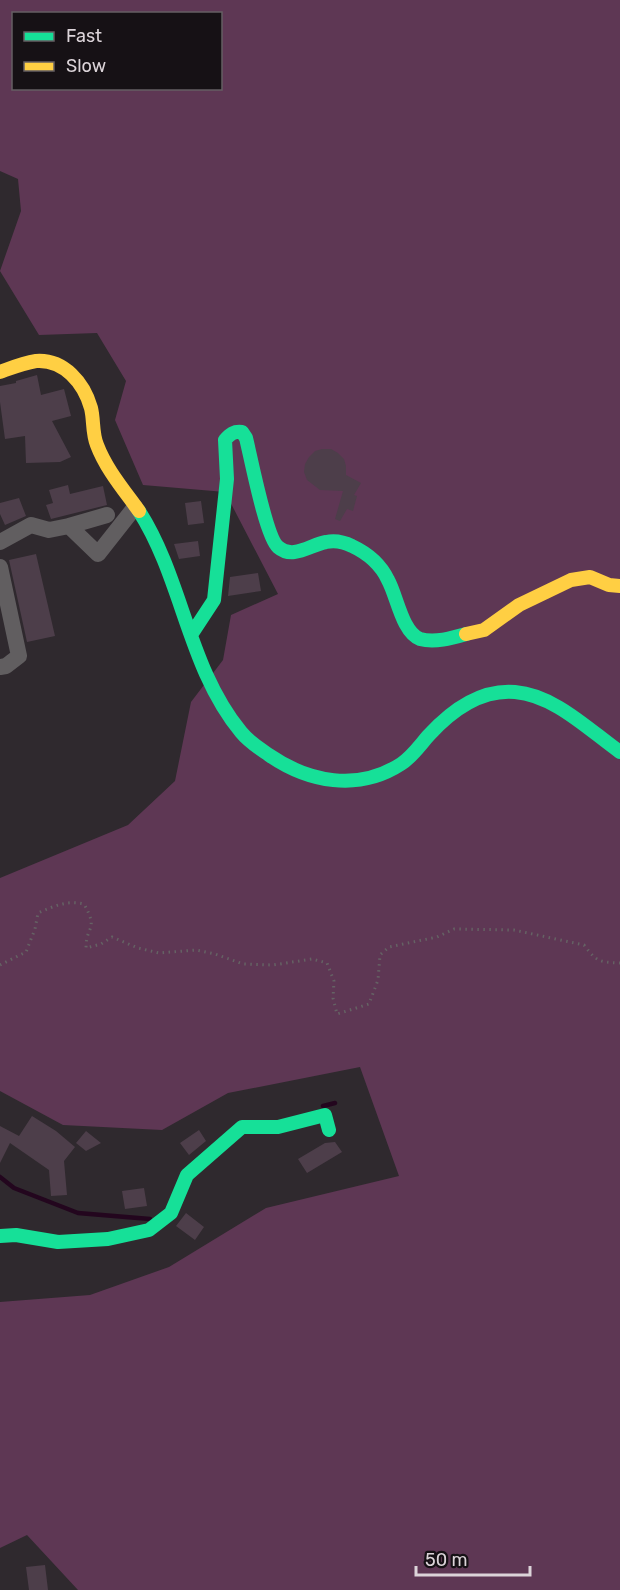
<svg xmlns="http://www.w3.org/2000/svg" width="620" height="1590" font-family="Rubik,sans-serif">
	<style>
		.green { fill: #5e3754; fill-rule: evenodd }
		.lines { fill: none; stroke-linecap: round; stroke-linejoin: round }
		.stream { stroke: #23061e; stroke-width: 4.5 }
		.building { fill: #4d3e4a }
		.path { stroke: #656264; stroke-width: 3; stroke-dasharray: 1.5 4.5; stroke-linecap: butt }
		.street { stroke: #615e60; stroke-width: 16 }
		.fast { stroke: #16e098; stroke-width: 14 }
		.slow { stroke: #ffcf43; stroke-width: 14 }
	</style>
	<rect width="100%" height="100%" fill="#2f292e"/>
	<path class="green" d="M0 0H620V1590H78L27 1535 0 1548V1302L90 1295 169 1267 266 1208 399 1176 360 1067 228 1093 162 1130 63 1125 0 1091V878L128 825 175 781 191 702 223 660 231 615 278 594 225 492 143 485 115 420 126 381 97 333 39 335 0 271 21 211 18 179 0 171ZM14 14H220V88H14Z"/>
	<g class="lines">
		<path class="stream" d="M323 1106 335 1103
			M0 1177 14 1188 78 1213 150 1219"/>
	</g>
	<path class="building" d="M37 375 41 395 64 389 71 416 52 421 71 457 60 462 26 463 25 436 5 439 0 402V386L16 383V381Z
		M322 449H331L338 453 344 459 346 466V475L361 483 354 495 357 496 353 511 347 509 340 521 335 519 343 491 320 490 307 480 304 472 305 464 309 457 315 451Z
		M68 485 70 494 103 486 107 505 51 519 46 505 53 503 49 490Z
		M19 498 26 516 5 525 0 514V503Z
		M201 501 204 523 188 525 185 503Z
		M198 541 200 556 179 559 174 544Z
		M36 554 55 636 27 642 9 560Z
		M258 573 261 591 228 596 230 577Z
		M32 1116 56 1131 75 1147 64 1161 67 1195 51 1196 49 1170 10 1143 0 1163V1126L19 1136Z
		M199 1130 206 1141 189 1155 180 1143Z
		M86 1131 101 1143 86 1151 76 1143Z
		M335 1142 342 1152 307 1173 298 1159 325 1143Z
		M144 1188 147 1206 125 1209 122 1191Z
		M186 1213 204 1227 195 1240 176 1226Z
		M45 1565 48 1590H29L26 1567Z"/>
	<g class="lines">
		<path class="path" d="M0 965 26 952 35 929 38 913C54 906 67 900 84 904 99 931 86 925 86 948L101 944 112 937 138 948 159 953 196 950 215 954 243 964 273 965 312 959 327 963 334 981 333 998 337 1014 369 1004 378 980 380 955 389 947 437 937 454 929 514 930 584 945C597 962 599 962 620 963"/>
		<path class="street" d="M69 526 107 515
			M0 542 31 525 49 530 69 526 98 554 135 507
			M0 567 19 656 6 666 0 667"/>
		<path class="fast" d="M139 511C183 580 188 668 241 732 249 742 259 748 269 755 308 782 358 792 401 764 412 757 420 745 429 735 451 711 480 689 515 692 554 695 589 730 620 752
			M191 635 214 600 227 479 225 440C230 434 234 431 242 432L246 438C251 458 266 537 278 547 293 560 310 545 326 542 335 540 344 542 352 546 367 553 381 565 388 580 397 596 402 632 420 639 435 643 452 638 466 634
			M0 1236 16 1235 58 1242 108 1239 149 1230 171 1213 187 1175 242 1127H278L325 1115 329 1130"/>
		<path class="slow" d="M0 372C11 368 23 363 36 361 64 359 84 383 91 408 94 420 92 433 97 445 106 469 124 490 139 511
			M466 634 484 630 519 605 571 580 590 577 609 585 620 586"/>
	</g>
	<rect x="12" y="12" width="210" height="78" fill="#161115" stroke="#655f63" stroke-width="1.5"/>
	<rect x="24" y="32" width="30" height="9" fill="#16e098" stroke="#655f63" stroke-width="1.5"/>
	<text x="66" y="42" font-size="18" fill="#dcd4d9">Fast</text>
	<rect x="24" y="62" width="30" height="9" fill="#ffcf43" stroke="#655f63" stroke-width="1.5"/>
	<text x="66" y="72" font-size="18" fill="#dcd4d9">Slow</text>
	<path d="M416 1566v9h114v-9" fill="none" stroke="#dcd4d9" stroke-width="3"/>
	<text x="425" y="1566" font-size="18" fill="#dcd4d9" stroke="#161115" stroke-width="4.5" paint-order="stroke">50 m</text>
</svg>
